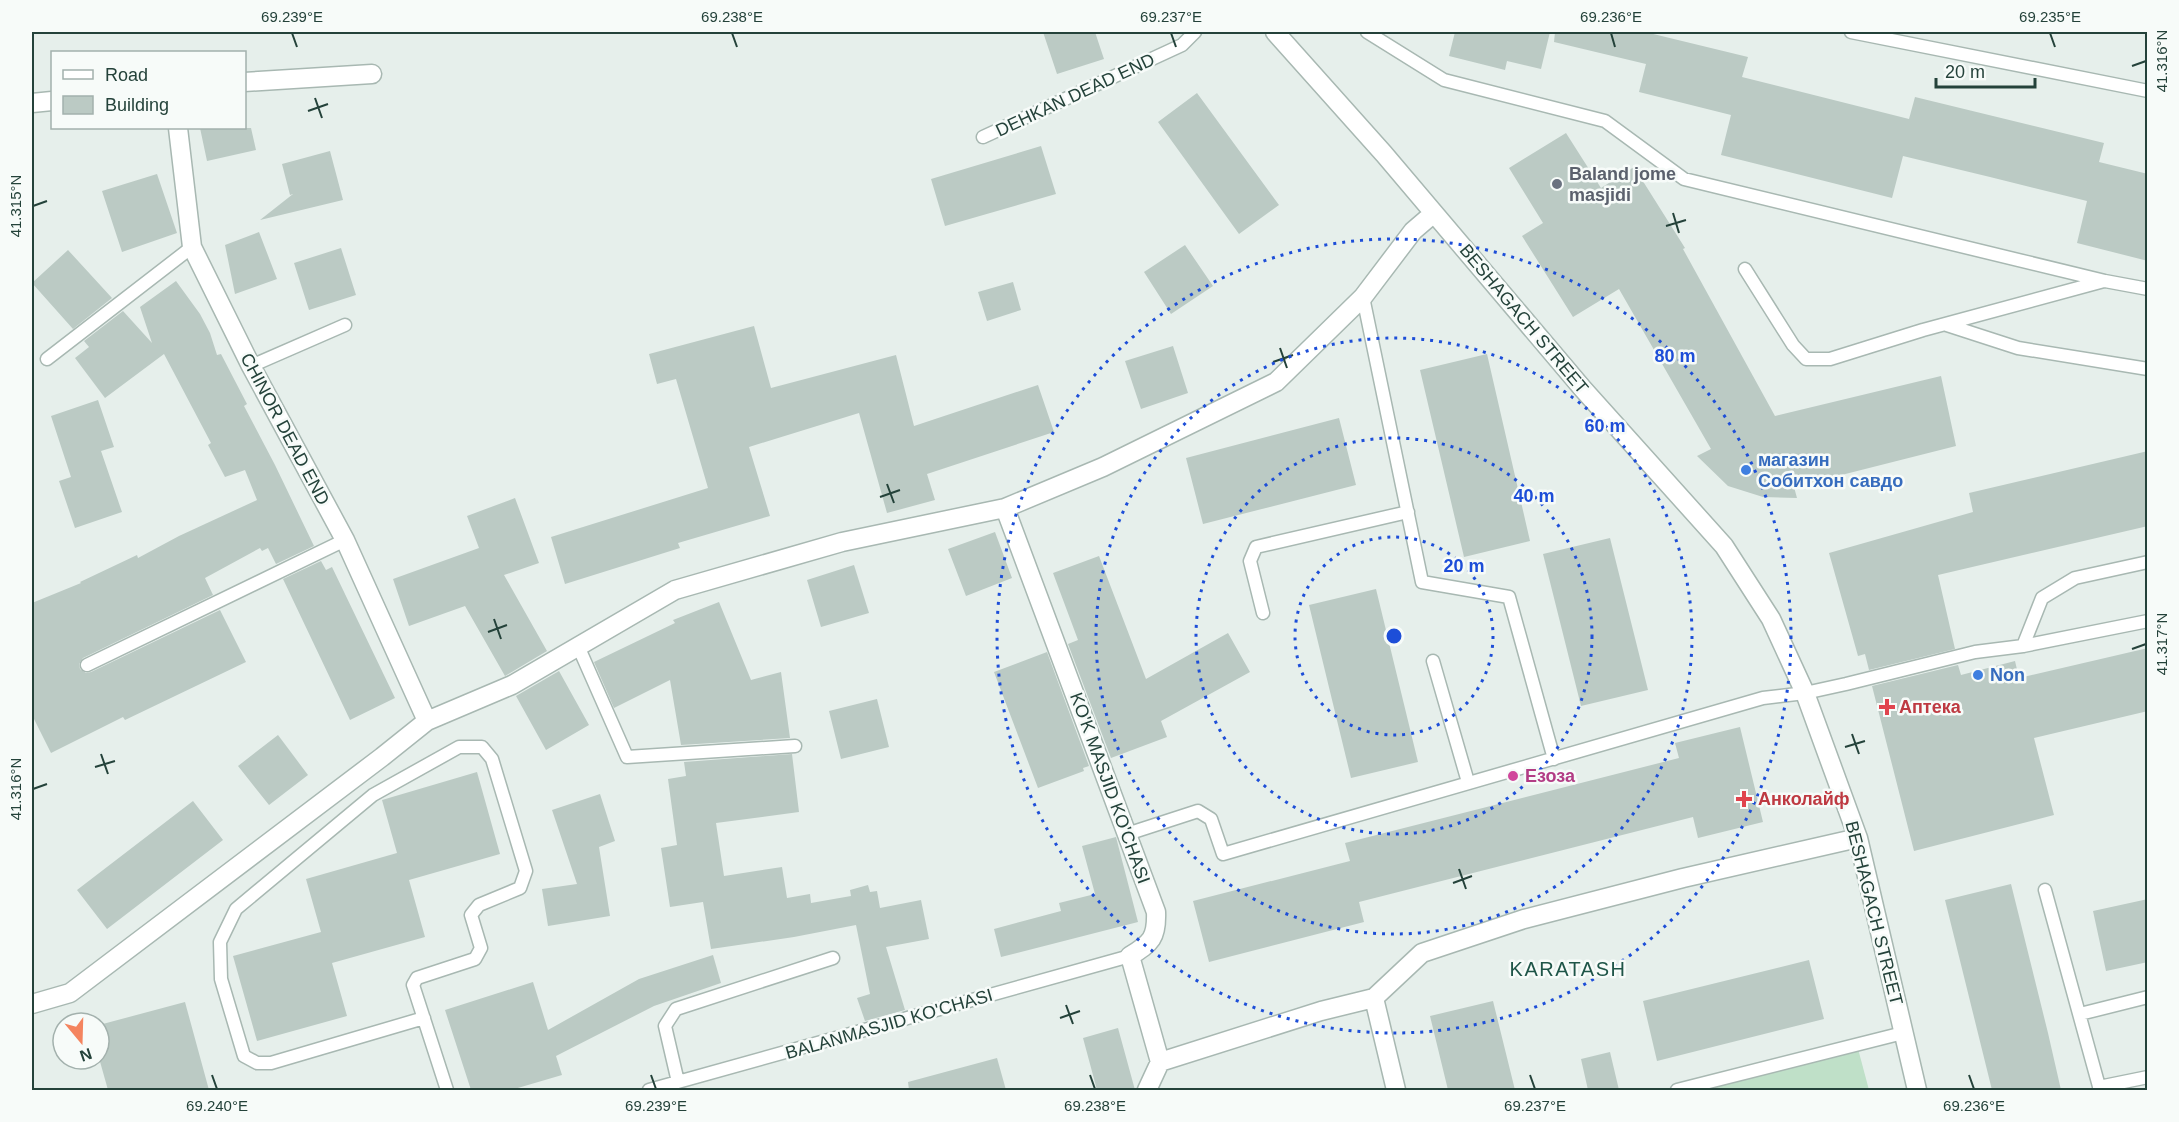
<svg xmlns="http://www.w3.org/2000/svg" width="2179" height="1122" font-family="Helvetica,sans-serif">
	<style>
		.green { fill: #bfe0c8 }
		.building { fill: #bbcac4 }
		.lines { fill: none; stroke-linecap: round; stroke-linejoin: round }
		.service-casing { stroke: #a8b8b2; stroke-width: 15 }
		.minor-casing { stroke: #a8b8b2; stroke-width: 21 }
		.service { stroke: #fff; stroke-width: 12 }
		.minor { stroke: #fff; stroke-width: 18 }
		.ticks { fill: none; stroke: #24423a; stroke-width: 2 }
		.ring { fill: none; stroke: #1d4ed8; stroke-width: 3; stroke-dasharray: 3 6 }
		.worship-dot { fill: #6b7280; stroke: #f7fbf9; stroke-width: 2 }
		.shop-dot { fill: #3f7fe0; stroke: #f7fbf9; stroke-width: 2 }
		.health-dot { fill: #e0444e; stroke: #f7fbf9; stroke-width: 2 }
		.hotel-dot { fill: #d1479c; stroke: #f7fbf9; stroke-width: 2 }
		.labels { text-anchor: middle; dominant-baseline: central; stroke-width: 5; stroke-linejoin: round; paint-order: stroke }
		.street-label { font-size: 18px; fill: #24423a; stroke: #f7fbf9 }
		.worship-label { font-size: 18px; font-weight: bold; fill: #5b616d; stroke: #f7fbf9; text-anchor: start }
		.shop-label { font-size: 18px; font-weight: bold; fill: #366cbe; stroke: #f7fbf9; text-anchor: start }
		.health-label { font-size: 18px; font-weight: bold; fill: #be3a42; stroke: #f7fbf9; text-anchor: start }
		.hotel-label { font-size: 18px; font-weight: bold; fill: #b23c85; stroke: #f7fbf9; text-anchor: start }
		.neighbourhood-label { font-size: 20px; letter-spacing: 1.5px; fill: #1f5548; stroke: #f7fbf9 }
		.centre { fill: #1d4ed8; stroke: #f7fbf9; stroke-width: 3 }
		.ring-label { font-size: 18px; text-anchor: middle; font-weight: bold; fill: #1d4ed8; stroke: #f7fbf9; stroke-width: 5; stroke-linejoin: round; paint-order: stroke }
		.neatline { fill: none; stroke: #24423a; stroke-width: 2 }
		.ticks-label { font-size: 15px; text-anchor: middle; fill: #24423a }
	</style>
	<rect width="100%" height="100%" fill="#e6efeb"/>
	<path class="green" d="M1857 1045 1869 1090H1684Z"/>
	<path class="building" d="M1043 32H1095L1104 59 1057 74Z
		M1455 32H1550L1541 69 1507 61 1505 70 1449 56Z
		M1555 32H1645L1748 57 1742 77 1909 119 1915 97 2104 143 2099 162 2148 174V261L2077 243 2087 201 1990 177 1903 156 1892 198 1721 155 1731 115 1639 92 1646 64 1554 42Z
		M1197 93 1279 205 1239 234 1158 122Z
		M200 128H251L256 150 207 161Z
		M1566 133 1601 188 1634 167 1685 248 1683 249 1775 416 1941 376 1956 446 1794 487 1797 498 1763 497 1728 486 1697 456 1711 449 1619 289 1573 317 1522 236 1543 223 1509 168Z
		M1041 146 1056 194 945 226 931 179Z
		M330 151 343 200 260 220 293 194 290 195 282 164Z
		M157 174 177 233 122 252 102 191Z
		M259 232 277 279 235 294 225 245Z
		M1185 245 1213 286 1171 314 1144 272Z
		M341 248 356 295 309 310 294 263Z
		M68 250 112 298 73 329 32 283Z
		M176 281 200 314 210 333 217 355 221 354 247 404 244 406 275 465 314 546 276 564 268 548 262 551 260 548 205 578 213 595 83 658 79 664 80 669 86 673 91 672 220 610 246 662 125 720 123 717 51 753 32 715V603L81 583 80 582 137 555 138 558 179 536 257 500 245 470 225 477 208 445 211 443 164 354 105 398 75 358 89 347 84 341 123 311 152 343 140 307Z
		M1013 282 1021 310 987 321 978 292Z
		M754 326 771 388 896 355 914 426 1038 385 1054 432 927 474 935 500 887 513 859 413 749 447 770 516 678 543 680 548 565 584 551 537 708 488 676 379 657 384 649 354Z
		M1173 346 1188 393 1141 409 1125 361Z
		M1487 354 1530 541 1464 557 1420 370Z
		M98 400 114 447 101 451 122 512 75 528 59 481 71 477 51 416Z
		M1339 418 1356 485 1203 524 1186 458Z
		M2148 451V526L1938 575 1955 649 1869 670 1865 654 1858 656 1829 553 1973 512 1969 493Z
		M515 498 539 563 504 575 547 651 505 676 465 606 409 626 393 579 479 548 467 516Z
		M995 532 1012 578 966 596 948 549Z
		M1610 538 1648 690 1581 706 1543 554Z
		M1099 556 1146 679 1228 633 1250 672 1161 721 1167 737 1111 758 1068 644 1078 640 1053 573Z
		M321 561 326 570 332 567 395 698 350 720 283 579Z
		M854 565 869 613 821 627 807 580Z
		M1376 589 1418 762 1351 778 1309 605Z
		M719 602 751 680 781 672 790 738 681 745 670 680 614 708 594 662 675 623 673 620Z
		M2148 648V711L2034 738 2054 815 1914 851 1872 686 1958 665 1961 675 2015 661 2019 678Z
		M1047 652 1089 766 1083 768 1084 771 1038 788 994 672Z
		M559 671 589 725 546 750 516 696Z
		M877 699 889 747 841 759 829 711Z
		M1740 727 1763 822 1698 838 1693 817 1359 902 1364 922 1209 962 1193 901 1350 861 1345 843 1679 758 1675 743Z
		M278 735 308 775 269 805 238 766Z
		M792 754 799 812 716 823 724 876 782 867 787 898 810 894 811 903 851 896 850 890 868 885 870 892 877 891 880 908 921 900 929 939 886 947 905 1010 865 1021 857 998 870 994 856 925 794 937 711 949 703 902 670 907 661 848 677 845 668 779 686 776 684 762Z
		M477 772 500 854 409 880 425 937 332 963 347 1016 257 1041 233 956 321 932 306 879 397 853 382 800Z
		M600 794 615 841 599 847 610 916 548 926 542 889 577 884 552 810Z
		M193 801 223 840 107 929 77 890Z
		M1116 837 1138 922 1001 957 994 929 1061 911 1059 903 1095 894 1082 846Z
		M2011 884 2048 1033 2061 1090H1992L1945 900Z
		M2148 899V962L2106 971 2093 911Z
		M713 955 721 983 654 1006 556 1056 562 1075 511 1090H471L445 1010 533 982 548 1030 639 979Z
		M1809 960 1824 1019 1657 1061 1643 1001Z
		M1493 1001 1515 1090H1448L1430 1016Z
		M185 1002 209 1090H108L99 1058V1025Z
		M1118 1028 1135 1090H1097L1083 1038Z
		M1610 1052 1619 1090H1588L1581 1059Z
		M997 1058 1006 1090H909L908 1082Z"/>
	<g class="lines">
		<defs>
			<path id="service" d="M1367 32 1444 80 1605 121 1684 179 2105 281 2148 289
				M1851 32 2148 91
				M983 137 1182 45 1195 32
				M1745 269 1793 345 1806 359H1830L1923 330 2104 281
				M1363 297 1422 582 1509 597 1554 759
				M1947 325 2018 348 2148 369
				M47 359 192 247
				M251 366 345 325
				M1263 613 1250 561 1256 547 1408 512
				M578 646 627 757 795 746
				M2023 646 2042 598 2075 578 2148 562
				M1433 661 1468 782
				M87 665 345 540
				M1127 834 1198 811 1211 819 1223 854 1763 698 1805 693 1846 684 1975 652 2023 646 2148 621
				M2045 890 2100 1090
				M2080 1014 2148 997
				M424 1018 271 1063H257L244 1056 221 979 220 942 236 909 373 795 459 747H482L492 759 526 871 520 888 479 905 471 915 481 948 475 959 417 978 413 985 447 1090
				M678 1082 665 1026 676 1009 833 958
				M2099 1087 2148 1077
				M649 1090 1130 956
				M1677 1090 1903 1033"/>
			<path id="minor" d="M1275 32 1384 154 1583 389 1724 546 1771 619 1805 693 1858 838 1917 1090
				M244 82 372 74
				M32 103 52 101
				M178 128 192 247 251 366 345 540 427 721
				M1005 508 1156 912C1157 938 1151 943 1130 956L1160 1062
				M1374 998 1396 1090
				M32 1004 70 993 382 757 427 721 512 685 675 590 842 542 1005 508 1103 467 1276 382 1363 297 1413 231 1434 213
				M1147 1090 1160 1062 1321 1011 1374 998 1422 953 1524 919 1683 878 1858 838"/>
		</defs>
		<use href="#service" class="service-casing"/>
		<use href="#minor" class="minor-casing"/>
		<use href="#service" class="service"/>
		<use href="#minor" class="minor"/>
	</g>
	<path class="ticks" d="M292 33 297 47M732 33 737 47M1171 33 1176 47M1611 33 1615 47M2050 33 2055 47M2132 66 2146 61M315 98 322 118M308 111 328 104M33 206 47 201M1673 213 1679 233M1666 226 1686 220M1280 348 1287 368M1273 362 1293 355M887 484 894 503M880 497 900 490M494 619 501 639M488 632 507 625M2132 649 2146 644M1852 734 1859 754M1845 747 1865 741M101 754 108 774M95 767 115 761M33 789 47 784M1459 869 1466 889M1453 883 1472 876M1066 1005 1073 1024M1060 1018 1080 1011M212 1075 217 1089M651 1075 656 1089M1090 1075 1095 1089M1530 1075 1535 1089M1969 1075 1974 1089"/>
	<g class="ring">
		<circle cx="1394" cy="636" r="99"/>
		<circle cx="1394" cy="636" r="198"/>
		<circle cx="1394" cy="636" r="298"/>
		<circle cx="1394" cy="636" r="397"/>
	</g>
	<circle class="worship-dot" cx="1557" cy="184" r="6"/>
	<g class="shop-dot">
		<circle cx="1746" cy="470" r="6"/>
		<circle cx="1978" cy="675" r="6"/>
	</g>
	<g class="health-dot">
		<path d="M1884 698h6v6h6v6h-6v6h-6v-6h-6v-6h6z"/>
		<path d="M1741 790h6v6h6v6h-6v6h-6v-6h-6v-6h6z"/>
	</g>
	<circle class="hotel-dot" cx="1513" cy="776" r="6"/>
	<g class="labels">
		<g class="street-label">
			<text transform="translate(1075 95) rotate(-25)">DEHKAN DEAD END</text>
			<text transform="translate(1524 319) rotate(50)">BESHAGACH STREET</text>
			<text transform="translate(285 429) rotate(62)">CHINOR DEAD END</text>
			<text transform="translate(1110 788) rotate(70)">KO'K MASJID KO'CHASI</text>
			<text transform="translate(1874 913) rotate(76)">BESHAGACH STREET</text>
			<text transform="translate(889 1024) rotate(-16)">BALANMASJID KO'CHASI</text>
		</g>
		<g class="worship-label">
			<text x="1569" y="174">Baland jome<tspan x="1569" dy="21">masjidi</tspan></text>
		</g>
		<g class="shop-label">
			<text x="1758" y="460">магазин<tspan x="1758" dy="21">Собитхон савдо</tspan></text>
			<text x="1990" y="675">Non</text>
		</g>
		<g class="health-label">
			<text x="1899" y="707">Аптека</text>
			<text x="1758" y="799">Анколайф</text>
		</g>
		<g class="hotel-label">
			<text x="1525" y="776">Езоза</text>
		</g>
		<g class="neighbourhood-label">
			<text x="1568" y="969">KARATASH</text>
		</g>
	</g>
	<circle cx="1394" cy="636" r="9" class="centre"/>
	<g class="ring-label">
		<text x="1675" y="362">80 m</text>
		<text x="1605" y="432">60 m</text>
		<text x="1534" y="502">40 m</text>
		<text x="1464" y="572">20 m</text>
	</g>
	<rect width="2179" height="1122" fill="none" stroke="#f7fbf9" stroke-width="66"/>
	<rect x="51" y="51" width="195" height="78" fill="#f7fbf9" stroke="#a3b1ad" stroke-width="1.5"/>
	<rect x="63" y="70" width="30" height="9" fill="#ffffff" stroke="#a3b1ad" stroke-width="1.5"/>
	<text x="105" y="81" font-size="18" fill="#24423a">Road</text>
	<rect x="63" y="96" width="30" height="18" fill="#bbcac4" stroke="#a3b1ad" stroke-width="1.5"/>
	<text x="105" y="111" font-size="18" fill="#24423a">Building</text>
	<g transform="translate(81 1041) rotate(161)"><circle r="28" fill="#f7fbf9" stroke="#a3b1ad" stroke-width="1.5"/>
	<path d="M0-4.5L10 22L0 15L-10 22Z" fill="#f4845f"/>
	<text y="-9" font-size="16" font-weight="bold" text-anchor="middle" fill="#24423a">N</text>
	</g>
	<path d="M1936 78v9h99v-9" fill="none" stroke="#24423a" stroke-width="3"/>
	<text x="1945" y="78" font-size="18" fill="#24423a" stroke="#f7fbf9" stroke-width="4.5" paint-order="stroke">20 m</text>
	<rect x="33" y="33" width="2113" height="1056" class="neatline"/>
	<g class="ticks-label">
		<text x="292" y="22">69.239°E</text>
		<text x="732" y="22">69.238°E</text>
		<text x="1171" y="22">69.237°E</text>
		<text x="1611" y="22">69.236°E</text>
		<text x="2050" y="22">69.235°E</text>
		<text transform="translate(2162 61) rotate(-90)" y="5">41.316°N</text>
		<text transform="translate(16 206) rotate(-90)" y="5">41.315°N</text>
		<text transform="translate(2162 644) rotate(-90)" y="5">41.317°N</text>
		<text transform="translate(16 789) rotate(-90)" y="5">41.316°N</text>
		<text x="217" y="1111">69.240°E</text>
		<text x="656" y="1111">69.239°E</text>
		<text x="1095" y="1111">69.238°E</text>
		<text x="1535" y="1111">69.237°E</text>
		<text x="1974" y="1111">69.236°E</text>
	</g>
</svg>
